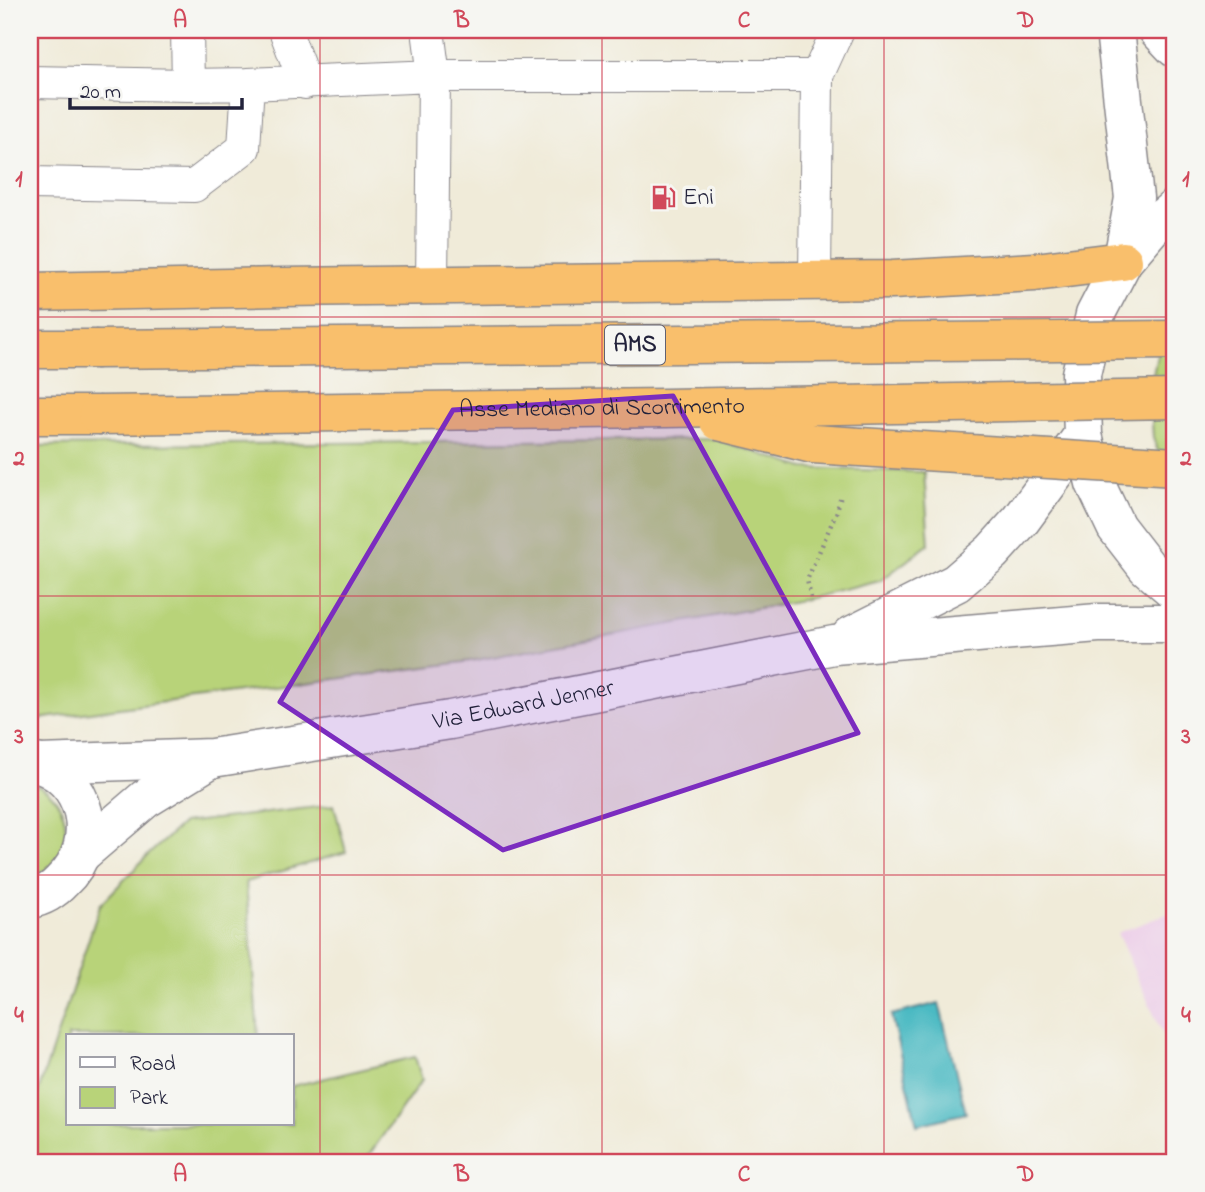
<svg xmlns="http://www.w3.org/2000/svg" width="1205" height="1192" font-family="'Indie Flower',sans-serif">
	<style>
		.built { fill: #edd1e9 }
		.green { fill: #b8d379; stroke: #6d7a5a; stroke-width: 2 }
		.water { fill: #4bbac3; stroke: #366e7f; stroke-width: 2 }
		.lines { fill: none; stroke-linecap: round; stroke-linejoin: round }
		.service-casing { stroke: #89868a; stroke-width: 34 }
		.tertiary-casing { stroke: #89868a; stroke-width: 41 }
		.trunk-casing { stroke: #89868a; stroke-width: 41 }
		.path { stroke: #89868a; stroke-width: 4.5; stroke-dasharray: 2 5; stroke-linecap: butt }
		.service { stroke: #fff; stroke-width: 32 }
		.tertiary { stroke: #fff; stroke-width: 38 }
		.trunk { stroke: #f9bf6c; stroke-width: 38 }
		.trunk-bridge-casing { stroke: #89868a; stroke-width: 41; stroke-linecap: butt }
		.trunk-bridge { stroke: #f9bf6c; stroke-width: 38 }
		.marked { fill: #7b2cbf; fill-opacity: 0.2; stroke: #7b2cbf; stroke-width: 5; stroke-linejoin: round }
		.grid { fill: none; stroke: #d1495b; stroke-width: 2; stroke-opacity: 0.55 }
		.labels { text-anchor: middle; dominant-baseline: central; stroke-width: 7; stroke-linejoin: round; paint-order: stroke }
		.shield { fill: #f6f6f2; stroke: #626272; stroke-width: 2 }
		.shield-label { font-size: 23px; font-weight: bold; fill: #22223b }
		.poi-label { font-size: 24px; fill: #22223b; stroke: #f6f6f2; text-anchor: start }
		.street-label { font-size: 24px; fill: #22223b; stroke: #f6f6f2 }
		.neatline { fill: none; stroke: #d1495b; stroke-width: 2.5 }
		.grid-label { font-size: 23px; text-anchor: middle; font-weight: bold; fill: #d1495b }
	</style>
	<rect width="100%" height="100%" fill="#f6f6f2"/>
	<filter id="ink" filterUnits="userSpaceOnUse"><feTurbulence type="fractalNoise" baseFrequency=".0143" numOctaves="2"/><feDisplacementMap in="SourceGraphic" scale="14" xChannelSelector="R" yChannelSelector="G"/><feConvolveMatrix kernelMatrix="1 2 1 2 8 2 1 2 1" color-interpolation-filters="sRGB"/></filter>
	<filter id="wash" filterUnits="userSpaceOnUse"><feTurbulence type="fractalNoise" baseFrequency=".00686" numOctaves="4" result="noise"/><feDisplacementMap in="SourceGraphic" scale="28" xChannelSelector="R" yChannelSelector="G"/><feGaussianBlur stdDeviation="1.57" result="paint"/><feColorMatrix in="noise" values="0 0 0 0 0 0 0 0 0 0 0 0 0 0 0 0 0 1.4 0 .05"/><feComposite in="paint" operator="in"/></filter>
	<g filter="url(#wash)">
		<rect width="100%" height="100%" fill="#f0ebd9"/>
		<path class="built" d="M1175 911V1061L1117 933Z"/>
		<path class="green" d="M1175 313V491L1171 485 1153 438 1150 389 1160 340Z
			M716 439 804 468 924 472 929 544 880 581 802 600 471 661 30 720V446Z
			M30 783C78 795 77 865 30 878Z
			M334 805 346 852 246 882 258 1036H68V1124H292V1086L415 1057 422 1080 364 1162H30V1117L100 905 148 855 183 823Z"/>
		<path class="water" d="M939 1003 966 1113 917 1125 891 1015Z"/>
	</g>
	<g filter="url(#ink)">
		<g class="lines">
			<defs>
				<path id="service" d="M187 30 188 85
					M285 30 305 83
					M817 76 838 30
					M30 82 188 85 248 84
					M30 183 194 186 244 148 248 84 434 76 428 30
					M432 285 434 76H817L815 281"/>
				<g id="tertiary">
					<path d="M1115 30 1134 198 1123 260"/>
					<path d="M1158 30 1175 48"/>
					<path d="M1175 208 1152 227 1123 261 1095 315 1081 374 1083 435 1095 483 1116 527 1147 567 1175 591"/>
					<path d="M851 636 956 583 992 552 1021 520 1082 437"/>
					<path id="s1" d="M40 764 212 758 450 720 834 645 1098 623H1175"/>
					<path d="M82 853 145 799 210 759"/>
					<path d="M30 899C42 897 54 890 62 881 102 844 88 774 32 762"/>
				</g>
				<path id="trunk" d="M30 292 283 287 892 280 1035 272 1123 261
					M30 349H95
					M30 415H98"/>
			</defs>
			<use href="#service" class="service-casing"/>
			<use href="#tertiary" class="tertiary-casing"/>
			<use href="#trunk" class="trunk-casing"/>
			<path class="path" d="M811 598 807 580 837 511 841 495"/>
			<use href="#service" class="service"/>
			<use href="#tertiary" class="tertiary"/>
			<use href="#trunk" class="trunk"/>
			<defs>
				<g id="trunk-bridge">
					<path d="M95 349 1175 340"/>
					<path id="s2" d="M98 415 666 408 1175 399"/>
					<path d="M719 421 813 444 1175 467"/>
				</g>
			</defs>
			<use href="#trunk-bridge" class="trunk-bridge-casing"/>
			<use href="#trunk-bridge" class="trunk-bridge"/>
		</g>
	</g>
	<path class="marked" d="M673 396 858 733 503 850 280 702 453 410Z"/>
	<path class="grid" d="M320 30V1162M602 30V1162M884 30V1162M30 317H1175M30 596H1175M30 875H1175"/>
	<defs>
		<symbol id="fuel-bare" viewBox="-9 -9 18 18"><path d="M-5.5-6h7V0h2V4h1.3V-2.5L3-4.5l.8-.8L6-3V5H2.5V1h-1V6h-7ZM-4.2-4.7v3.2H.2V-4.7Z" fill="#d1495b" stroke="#f6f6f2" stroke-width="2.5" paint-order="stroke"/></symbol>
	</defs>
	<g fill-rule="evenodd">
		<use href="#fuel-bare" x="646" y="180" width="35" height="35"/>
	</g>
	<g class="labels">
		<rect class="shield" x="605" y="325.5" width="60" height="39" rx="5"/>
		<g class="shield-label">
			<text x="635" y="345">AMS</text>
		</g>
		<g class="poi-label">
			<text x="683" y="198">Eni</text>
		</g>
		<g class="street-label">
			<text stroke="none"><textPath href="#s2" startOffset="504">Asse Mediano di Scorrimento</textPath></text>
			<text stroke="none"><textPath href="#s1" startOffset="488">Via Edward Jenner</textPath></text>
		</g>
	</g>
	<rect width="1205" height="1192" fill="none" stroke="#f6f6f2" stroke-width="77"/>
	<rect x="66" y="1034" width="228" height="91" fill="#f6f6f2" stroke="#a1a1a9" stroke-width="2"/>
	<rect x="80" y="1057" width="35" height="10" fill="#ffffff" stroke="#a1a1a9" stroke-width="2"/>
	<text x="130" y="1070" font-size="21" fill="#22223b">Road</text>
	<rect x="80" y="1087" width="35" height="21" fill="#b8d379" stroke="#a1a1a9" stroke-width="2"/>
	<text x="130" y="1104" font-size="21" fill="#22223b">Park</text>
	<path d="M70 98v10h172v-10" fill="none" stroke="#22223b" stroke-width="3.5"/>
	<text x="80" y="98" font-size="21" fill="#22223b" stroke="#f6f6f2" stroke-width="5" paint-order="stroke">20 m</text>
	<rect x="38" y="38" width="1128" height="1116" class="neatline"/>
	<g class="grid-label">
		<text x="180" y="27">A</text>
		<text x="462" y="27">B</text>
		<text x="744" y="27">C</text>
		<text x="1026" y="27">D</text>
		<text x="19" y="186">1</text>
		<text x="1186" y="186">1</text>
		<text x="19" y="465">2</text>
		<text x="1186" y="465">2</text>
		<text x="19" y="743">3</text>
		<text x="1186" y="743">3</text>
		<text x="19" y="1022">4</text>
		<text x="1186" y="1022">4</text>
		<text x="180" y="1181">A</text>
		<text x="462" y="1181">B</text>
		<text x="744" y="1181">C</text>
		<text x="1026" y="1181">D</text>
	</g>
</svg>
